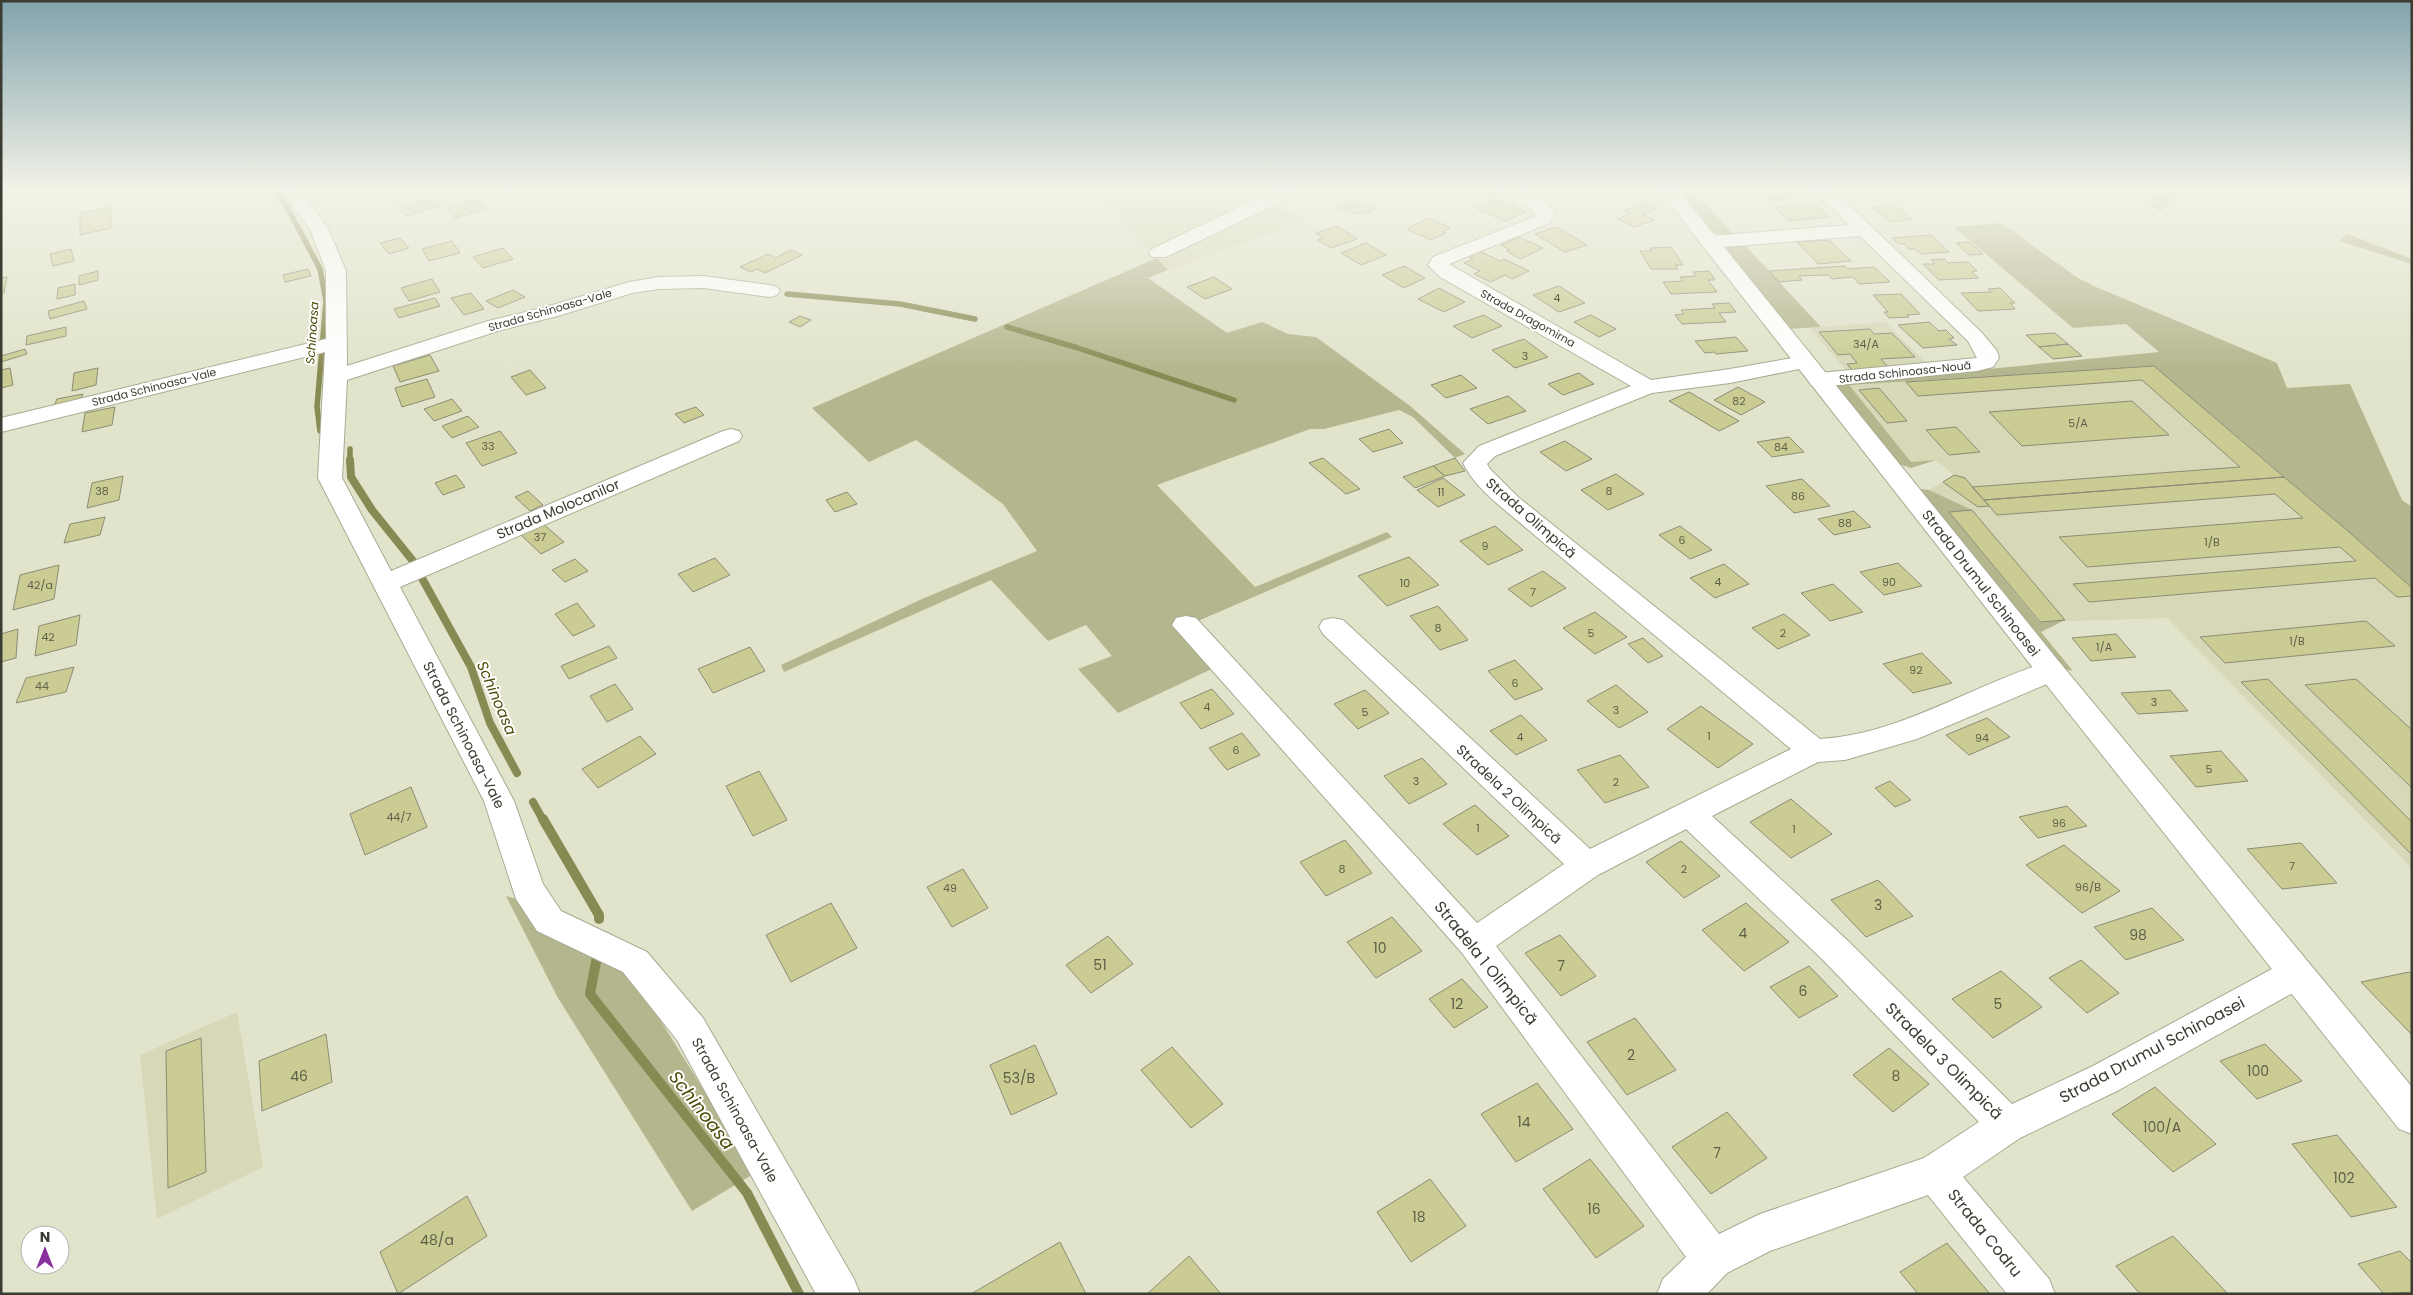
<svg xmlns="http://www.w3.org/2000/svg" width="2413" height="1295" font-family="Poppins,sans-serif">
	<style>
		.built { fill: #d7d8b8 }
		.green { fill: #b4b68d }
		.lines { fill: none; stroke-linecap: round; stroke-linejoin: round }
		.stream-far2 { stroke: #888a53; stroke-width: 5.5 }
		.stream-far1 { stroke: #888a53; stroke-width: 8 }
		.stream { stroke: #888a53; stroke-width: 10 }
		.building { fill: #cacc93; stroke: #8b8c76 }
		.street-casing { stroke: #a9aa93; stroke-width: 2 }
		.secondary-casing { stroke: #a9aa93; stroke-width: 2 }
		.street { fill: #fff; fill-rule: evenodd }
		.secondary { fill: #fff; fill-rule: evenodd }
		.labels { text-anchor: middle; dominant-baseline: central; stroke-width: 4; stroke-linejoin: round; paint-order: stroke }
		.number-label { font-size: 11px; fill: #5f604a }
		.far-street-label { font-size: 11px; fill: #3b3c32; stroke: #fff }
		.far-water-label { font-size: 12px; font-style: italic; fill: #4d4c07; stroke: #fff }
		.street-label { font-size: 14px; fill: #3b3c32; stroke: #fff }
		.near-number-label { font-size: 14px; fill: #5f604a }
		.water-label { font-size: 15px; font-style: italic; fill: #4d4c07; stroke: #fff }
		.near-street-label { font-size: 16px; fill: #3b3c32; stroke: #fff }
		.near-water-label { font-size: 18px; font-style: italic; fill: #4d4c07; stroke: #fff }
	</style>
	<rect width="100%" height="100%" fill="#e1e3ca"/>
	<path class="built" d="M1094 190H1280L1265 200 1309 220 1168 270Z
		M1885 322 1929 366 1848 373 1810 328Z
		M2154 366 2349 532 2412 588V868L2167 618 2040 622 1929 490 1954 475 1936 460 1911 462 1848 385Z
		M237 1012 263 1167 157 1219 140 1055Z"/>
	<path class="green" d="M1676 190H1692L1733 234 1723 235 1711 232Z
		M2159 190H2187L2160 211 2151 206V199Z
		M2001 223 2078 278 2096 287 2277 363 2287 388 2350 384 2402 500 2412 507V588L2349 532 2154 366 1849 385 1911 462 1936 460 1911 468 1893 462 1833 387 1837 384 2159 352 2126 324 2073 328 1954 227Z
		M2348 234 2412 259V264L2339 241Z
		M1744 244 1821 327 1788 329 1722 246Z
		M1157 258 1168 270 1148 278 1227 333 1262 322 1288 334 1316 337 1410 406 1465 454 1455 458 1413 417 1399 410 1324 429H1310L1157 485 1255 587 1387 532 1392 537 1198 621 1233 659 1118 713 1078 669 1112 656 1086 625 1048 641 991 580 784 672 781 665 922 599 1037 551 1003 504 916 440 869 462 812 408Z
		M1919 489 1929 490 1972 510 1949 512 2039 622 2065 620 2041 632 2073 671 2061 668Z
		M506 896 527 902 631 973 755 1173 692 1211 558 998Z"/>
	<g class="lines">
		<path class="stream-far2" d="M274 190 287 207 320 269 326 301 317 407 320 431
			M787 294 900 304 975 319
			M1007 327 1078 348 1234 400
			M350 449V461"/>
		<path class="stream-far1" d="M350 460 351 477 372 510 413 561
			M423 580 471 667 490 723 517 773
			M533 802 543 820"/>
		<path class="stream" d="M543 819 599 915V919
			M598 951 590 994 747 1193 799 1294"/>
	</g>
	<path class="building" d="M391 190H419L421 193 398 199Z
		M1396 190H1420L1408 196Z
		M1481 190H1495L1503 194 1491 199 1476 193Z
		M1600 190H1625L1611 196Z
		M1759 190H1786L1794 198 1768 199Z
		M434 198 442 205 406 216 398 208Z
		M477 199 486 209 455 218 447 208Z
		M1497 199 1526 212 1505 221 1476 208Z
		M1351 201 1375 209 1367 214 1361 212 1356 214 1338 208Z
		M1647 202 1658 208 1642 214 1654 220 1634 227 1618 219 1630 214 1624 211Z
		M1814 204 1830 217 1789 221 1774 207Z
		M1894 205 1913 219 1891 222 1872 207Z
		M110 207 111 228 80 235V213Z
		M1429 218 1450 228 1442 232 1446 233 1431 240 1407 229Z
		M1337 226 1357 239 1331 248 1317 240 1324 238 1316 233Z
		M1556 227 1587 245 1565 252 1535 234Z
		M1931 235 1949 252 1921 254 1915 249H1909L1904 244H1899L1892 238Z
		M1519 237 1543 248 1521 259 1506 251 1510 250 1501 245Z
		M400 238 409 248 389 254 380 243Z
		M1829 240 1851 261 1818 264 1797 242Z
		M452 241 460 253 429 261 422 249Z
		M1970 242 1983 254 1969 255 1956 243Z
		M1366 243 1386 255 1361 265 1341 253Z
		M1671 247 1683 265H1675L1678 269H1651L1640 251H1652L1650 248Z
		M503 248 513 259 483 268 473 257Z
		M71 249 74 261 53 266 50 254Z
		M791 250 802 255 765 273 757 269 751 272 740 267 768 254 775 258Z
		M1477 250 1500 261 1504 259 1529 271 1512 279 1505 275 1491 282 1474 274 1480 271 1464 263 1473 259 1466 255Z
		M1945 259 1948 263 1968 262 1977 271 1972 272 1979 278 1939 280 1923 264H1935L1931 260Z
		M1404 266 1425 278 1404 288 1382 275Z
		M1845 266 1848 269 1874 267 1890 282 1859 284 1853 277 1832 279 1828 275 1799 276 1802 280 1779 282 1769 271Z
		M308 269 311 276 285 282 283 275Z
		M98 271V280L79 285V276Z
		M1709 271 1715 280H1708L1717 292 1671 294 1663 282 1683 281 1680 277 1696 276 1693 272Z
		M7 277 4 293H1V278Z
		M1214 277 1232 289 1205 299 1187 287Z
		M432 279 440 292 409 301 401 288Z
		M75 284V295L57 299 58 288Z
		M1559 286 1585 303 1559 312 1533 295Z
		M1439 288 1465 302 1444 312 1418 299Z
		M2000 288 2015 303H2010L2015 309 1978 311 1961 293 1991 292 1988 289Z
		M513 290 525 297 498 308 486 301Z
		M471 293 484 309 464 315 451 298Z
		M1901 294 1920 314 1907 315 1909 317 1889 318 1884 312H1888L1873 295Z
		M435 298 440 306 399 318 394 309Z
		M84 301 87 309 50 319 48 311Z
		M1729 303 1736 312 1719 313 1726 322 1682 324 1675 315 1684 314 1681 310 1715 308 1712 304Z
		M1484 315 1502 326 1472 338 1453 326Z
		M1591 315 1616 329 1599 337 1574 322Z
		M800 316 811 320 800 327 789 322Z
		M1929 322 1939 331 1946 330 1954 338 1949 339 1957 345 1923 348 1898 325Z
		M66 327V336L26 345 27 336Z
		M1870 329 1874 334 1892 333 1915 357 1881 359 1890 369 1853 371 1847 364 1857 363 1850 354 1838 355 1819 332Z
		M2055 333 2068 344 2039 347 2026 335Z
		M1736 337 1748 351 1716 354 1714 352 1705 353 1695 341Z
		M1524 339 1548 357 1515 368 1492 350Z
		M2068 344 2082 356 2053 359 2039 347Z
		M25 349 27 354 1 362V356Z
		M430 355 439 371 400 382 393 366Z
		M2154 366 2284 477 1984 500 1972 487 2240 467 2142 380 1918 396 1906 382Z
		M10 368 13 385 1 388V370Z
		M98 368 96 385 72 391 74 373Z
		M530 370 546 388 526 395 511 377Z
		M1579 373 1594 384 1563 395 1548 384Z
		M1461 375 1477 388 1446 398 1431 385Z
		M427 379 435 397 402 407 395 388Z
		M1738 387 1765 402 1741 415 1714 400Z
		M1879 388 1907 421 1887 423 1859 390Z
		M1689 392 1739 421 1719 431 1669 401Z
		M83 394 79 403 53 408 57 399Z
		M1508 396 1526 411 1488 424 1470 409Z
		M452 399 462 411 434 421 424 409Z
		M2132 401 2169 435 2022 446 1989 412Z
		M115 407 112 425 82 432 85 413Z
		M696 407 704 415 684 423 675 414Z
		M468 416 479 427 452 438 442 426Z
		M1956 427 1980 452 1949 455 1926 430Z
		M1389 429 1403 443 1373 452 1359 439Z
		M500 431 517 453 482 466 466 443Z
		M1789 437 1804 452 1772 457 1757 442Z
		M1565 441 1592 459 1566 471 1540 452Z
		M1323 458 1360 489 1346 494 1309 463Z
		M1455 458 1465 471 1445 476 1433 466Z
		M1433 466 1445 476 1415 488 1403 477Z
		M1616 474 1644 494 1608 510 1581 490Z
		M456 475 465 487 443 495 435 483Z
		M1954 475 1965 478 1989 506 1978 507 1943 482Z
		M123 476 119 500 87 508 92 483Z
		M2284 477 2349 532 2412 588V596L2397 597 2375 578 2089 602 2073 584 2356 561 2340 547 2087 567 2059 537 2303 518 2275 494 1997 515 1984 500Z
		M1443 478 1465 495 1438 507 1417 490Z
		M1802 479 1830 506 1794 513 1766 486Z
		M528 491 543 505 530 511 515 497Z
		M847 492 857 504 835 512 826 500Z
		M1972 510 2065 620 2040 622 1949 512Z
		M1854 511 1871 527 1834 535 1818 519Z
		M105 517 100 535 64 543 70 524Z
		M542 523 564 542 541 554 520 534Z
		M1495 526 1523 550 1488 565 1460 541Z
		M1680 526 1712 550 1690 559 1659 535Z
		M1409 557 1439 585 1387 606 1358 576Z
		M715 558 730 575 693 592 678 574Z
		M575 559 588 571 565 582 552 570Z
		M1898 563 1922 586 1884 595 1860 572Z
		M1724 564 1749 584 1715 598 1690 578Z
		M59 565 54 599 13 610 20 575Z
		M1543 571 1566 588 1531 607 1508 589Z
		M1833 584 1863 612 1830 621 1801 593Z
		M577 603 595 626 573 636 555 614Z
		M1438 606 1468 640 1440 650 1410 616Z
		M1595 612 1627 637 1595 654 1563 628Z
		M1784 614 1810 635 1778 649 1752 628Z
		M80 615 76 645 35 656 39 626Z
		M2366 621 2395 646 2225 663 2200 637Z
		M18 629 16 658 1 662V634Z
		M2116 634 2136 657 2091 661 2072 638Z
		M1643 638 1663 656 1648 663 1628 644Z
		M609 646 617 658 569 679 561 666Z
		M750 647 765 671 713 693 698 669Z
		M1922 653 1952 683 1913 693 1883 664Z
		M1515 660 1543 689 1515 700 1488 671Z
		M74 667 66 692 16 703 26 678Z
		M2268 679 2412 822V855L2241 682Z
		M2356 679 2412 730V788L2305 685Z
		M615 684 633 709 607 722 590 696Z
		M1616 685 1648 712 1619 728 1587 701Z
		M1212 689 1234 714 1201 729 1180 703Z
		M1365 690 1389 713 1358 729 1334 704Z
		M2170 690 2188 711 2138 714 2121 693Z
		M1701 706 1753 744 1718 768 1667 729Z
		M1521 715 1547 740 1516 755 1490 731Z
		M1987 718 2010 737 1969 755 1946 735Z
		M1242 733 1260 755 1227 770 1209 748Z
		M640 736 656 754 598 788 582 769Z
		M2221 751 2248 781 2196 787 2170 756Z
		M1620 755 1649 787 1605 803 1577 770Z
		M1422 758 1447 784 1409 804 1384 776Z
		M759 771 787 820 753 836 726 786Z
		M1890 781 1911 800 1895 807 1875 788Z
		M411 787 427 827 365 855 350 814Z
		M1791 799 1832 834 1791 858 1750 822Z
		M1475 805 1509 836 1477 855 1443 824Z
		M2067 806 2087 826 2038 838 2019 817Z
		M1345 840 1372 873 1326 896 1300 862Z
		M1681 841 1720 876 1684 898 1646 862Z
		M2301 843 2337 883 2282 889 2247 849Z
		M2064 845 2120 891 2082 913 2026 865Z
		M963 869 988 908 952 927 927 887Z
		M1878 880 1913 916 1866 937 1831 900Z
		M831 903 857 948 791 982 766 935Z
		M1746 903 1789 942 1744 971 1702 930Z
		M2152 908 2184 940 2126 960 2094 927Z
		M1392 917 1422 951 1376 978 1347 942Z
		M1560 935 1596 976 1561 996 1525 953Z
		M1108 936 1133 964 1091 993 1066 965Z
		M2081 960 2119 993 2087 1013 2049 978Z
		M1809 966 1838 996 1799 1018 1770 987Z
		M2001 971 2042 1007 1993 1038 1952 999Z
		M2409 972 2412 975V1035L2361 982Z
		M1462 979 1488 1007 1454 1028 1429 999Z
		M1635 1018 1676 1070 1627 1095 1587 1042Z
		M326 1034 332 1082 262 1111 259 1061Z
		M201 1038 206 1172 168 1188 166 1051Z
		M2265 1044 2302 1081 2257 1099 2220 1061Z
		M1035 1045 1057 1094 1011 1115 990 1065Z
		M1172 1047 1223 1104 1191 1128 1141 1070Z
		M1889 1048 1929 1084 1893 1112 1853 1075Z
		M1537 1083 1573 1129 1516 1162 1481 1114Z
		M2155 1087 2216 1144 2173 1172 2112 1114Z
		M1727 1112 1767 1158 1711 1194 1672 1147Z
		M2337 1135 2397 1207 2351 1217 2292 1144Z
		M1590 1159 1644 1226 1596 1258 1543 1189Z
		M1430 1179 1466 1226 1411 1262 1377 1212Z
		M467 1196 487 1236 398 1294 380 1252Z
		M2173 1236 2228 1294H2140L2116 1266Z
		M1060 1242 1086 1294H971Z
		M1947 1243 1990 1294H1918L1900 1272Z
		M2400 1251 2412 1263V1292L2384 1294 2358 1264Z
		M1189 1256 1221 1294H1147Z"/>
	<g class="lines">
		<defs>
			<path id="street" d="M281 190H299L328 228 346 271 347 366 488 321 546 307 629 282 659 277 703 276 770 285 777 287 780 291 777 295 770 297 703 288 659 289 632 293 558 316 501 330 347 380 342 478 391 571 723 431 731 429 739 431 742 436 739 441 400 587 514 801 543 884 561 911 647 952 703 1018 854 1279 860 1294H816L677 1040 623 972 537 931 516 899 484 801 318 478 325 352 1 432V418L326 339V271L310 229Z
				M1274 190H1295L1281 202 1166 257H1152L1149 253 1152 249Z
				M1497 190C1520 190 1541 192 1555 213L1550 223 1449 264 1651 380 1730 369 1804 356 1812 357 1815 362 1812 367 1804 368 1730 383 1652 393 1495 456 1487 464 1490 469 1518 497 1820 739C1903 734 1973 684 2051 661L2061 664 2065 671 2061 678 1917 739 1845 760 1818 762 1712 816 1847 940 2012 1104 2093 1066 2283 963 2295 959 2307 963 2312 974 2307 985 2119 1090 2020 1138 1963 1177 2049 1279 2055 1294H2007L1928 1195 1770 1251 1727 1273 1707 1294H1657L1663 1279 1686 1257 1462 953 1172 625 1176 618 1186 616 1196 618 1477 923 1564 864 1323 634 1319 627 1323 620 1333 618 1343 620 1590 849 1791 749 1501 507C1486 494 1472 481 1463 463L1479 446 1631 386 1440 277 1428 265 1433 257 1536 216 1530 207 1500 194ZM1686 829 1823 960 1979 1122 1924 1158 1760 1214 1719 1234 1496 946 1598 875Z
				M1814 190H1834L1982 333 1997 351 1999 358 1993 367 1977 371 1819 387 1811 385 1808 380 1811 375 1819 373 1977 358 1968 341 1860 236 1710 248 1703 246 1701 242 1703 238 1710 236 1849 225Z"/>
			<path id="secondary" d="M1659 190H1678L2061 664 2412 1087V1134L2399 1129 2041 678Z"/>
		</defs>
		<use href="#street" class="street-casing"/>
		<use href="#secondary" class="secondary-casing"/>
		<use href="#street" class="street"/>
		<use href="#secondary" class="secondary"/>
	</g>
	<linearGradient id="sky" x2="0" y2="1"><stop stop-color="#81a3ac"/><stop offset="0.51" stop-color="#f2f2e7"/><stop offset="1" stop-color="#f2f2e7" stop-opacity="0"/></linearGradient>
	<rect width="2413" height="372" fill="url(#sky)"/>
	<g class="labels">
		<g class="number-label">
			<text x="1557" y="298">4</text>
			<text x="1866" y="344">34/A</text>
			<text x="1525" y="356">3</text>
			<text x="1739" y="401">82</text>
			<text x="2078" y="423">5/A</text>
			<text x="488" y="446">33</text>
			<text x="1781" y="447">84</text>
			<text x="102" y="491">38</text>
			<text x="1609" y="491">8</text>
			<text x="1441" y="492">11</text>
			<text x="1798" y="496">86</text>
			<text x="1845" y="523">88</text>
			<text x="540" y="537">37</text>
			<text x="1682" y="540">6</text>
			<text x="2212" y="542">1/B</text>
			<text x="1485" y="546">9</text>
			<text x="1718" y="582">4</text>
			<text x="1889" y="582">90</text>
			<text x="1405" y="583">10</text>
			<text x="40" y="585">42/a</text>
			<text x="1533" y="592">7</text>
			<text x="1438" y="628">8</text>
			<text x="1591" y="633">5</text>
			<text x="1783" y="633">2</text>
			<text x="48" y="637">42</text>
			<text x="2297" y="641">1/B</text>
			<text x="2104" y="647">1/A</text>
			<text x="1916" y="670">92</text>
			<text x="1515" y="683">6</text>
			<text x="42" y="686">44</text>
			<text x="2154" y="702">3</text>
			<text x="1207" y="707">4</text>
			<text x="1616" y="710">3</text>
			<text x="1365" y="712">5</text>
			<text x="1709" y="736">1</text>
			<text x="1520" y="737">4</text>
			<text x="1982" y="738">94</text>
			<text x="1236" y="750">6</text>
			<text x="2209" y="769">5</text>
			<text x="1416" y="781">3</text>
			<text x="1616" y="782">2</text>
			<text x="399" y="817">44/7</text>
			<text x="2059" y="823">96</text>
			<text x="1478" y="828">1</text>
			<text x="1794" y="829">1</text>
			<text x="2292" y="866">7</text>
			<text x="1342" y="869">8</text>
			<text x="1684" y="869">2</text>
			<text x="2088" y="887">96/B</text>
			<text x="950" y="888">49</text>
		</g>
		<g class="far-street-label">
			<text transform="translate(550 310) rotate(-16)">Strada Schinoasa-Vale</text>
			<text transform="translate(1528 318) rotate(29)">Strada Dragomirna</text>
			<text transform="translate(1905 372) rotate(-6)">Strada Schinoasa-Nouă</text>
			<text transform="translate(154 387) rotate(-14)">Strada Schinoasa-Vale</text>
		</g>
		<g class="far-water-label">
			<text transform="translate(312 333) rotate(-86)">Schinoasa</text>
		</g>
		<g class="street-label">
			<text transform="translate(558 509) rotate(-23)">Strada Molocanilor</text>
			<text transform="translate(1531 518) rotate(41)">Strada Olimpică</text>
			<text transform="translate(1981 583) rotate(52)">Strada Drumul Schinoasei</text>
			<text transform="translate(464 735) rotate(63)">Strada Schinoasa-Vale</text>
			<text transform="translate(1509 794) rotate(43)">Stradela 2 Olimpică</text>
			<text transform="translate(735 1110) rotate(61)">Strada Schinoasa-Vale</text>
		</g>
		<g class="near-number-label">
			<text x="1878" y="905">3</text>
			<text x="1743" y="933">4</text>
			<text x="2138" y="935">98</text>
			<text x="1380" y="948">10</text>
			<text x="1100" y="965">51</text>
			<text x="1561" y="966">7</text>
			<text x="1803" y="991">6</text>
			<text x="1457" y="1004">12</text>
			<text x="1998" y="1004">5</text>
			<text x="1631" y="1055">2</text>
			<text x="2258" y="1071">100</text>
			<text x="299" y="1076">46</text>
			<text x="1896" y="1076">8</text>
			<text x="1019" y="1078">53/B</text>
			<text x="1524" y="1122">14</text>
			<text x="2162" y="1127">100/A</text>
			<text x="1717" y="1153">7</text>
			<text x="2344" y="1178">102</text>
			<text x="1594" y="1209">16</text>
			<text x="1419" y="1217">18</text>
			<text x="437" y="1240">48/a</text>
		</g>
		<g class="water-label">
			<text transform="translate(497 698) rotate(67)">Schinoasa</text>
		</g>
		<g class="near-street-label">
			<text transform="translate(1486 963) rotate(51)">Stradela 1 Olimpică</text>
			<text transform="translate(2152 1050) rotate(-28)">Strada Drumul Schinoasei</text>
			<text transform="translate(1944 1061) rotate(45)">Stradela 3 Olimpică</text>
			<text transform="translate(1985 1233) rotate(51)">Strada Codru</text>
		</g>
		<g class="near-water-label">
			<text transform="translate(702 1110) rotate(52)">Schinoasa</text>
		</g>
	</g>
	<rect width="2413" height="1295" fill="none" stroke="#3b3c32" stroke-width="5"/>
	<g transform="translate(45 1250)"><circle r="24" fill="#ffffff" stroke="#b1b1ad"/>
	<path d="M0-4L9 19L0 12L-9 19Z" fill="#89309d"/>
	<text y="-8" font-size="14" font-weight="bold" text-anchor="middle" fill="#3b3c32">N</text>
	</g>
</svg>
